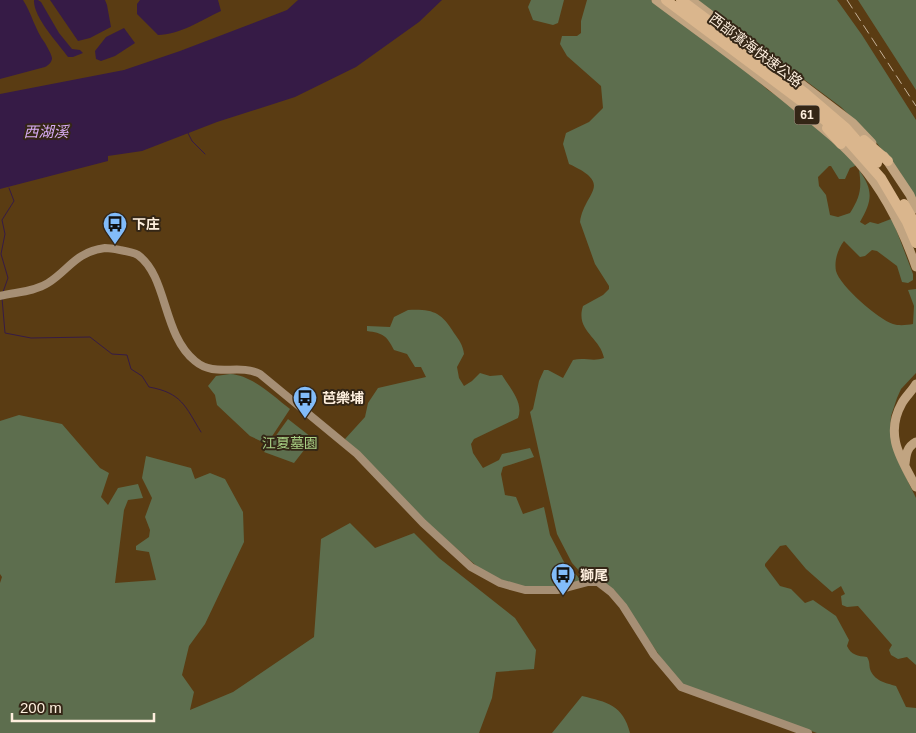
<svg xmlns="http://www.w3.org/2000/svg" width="916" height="733" font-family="Arial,'Noto Sans TC',sans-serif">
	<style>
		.green { fill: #5d6e4e }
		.water { fill: #361b46 }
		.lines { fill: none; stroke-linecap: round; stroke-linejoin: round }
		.stream { stroke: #361b46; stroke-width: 1 }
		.secondary { stroke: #a68f75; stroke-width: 8 }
		.primary { stroke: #c1a481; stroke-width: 9 }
		.highway { stroke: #dab68d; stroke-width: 10 }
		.rail { stroke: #c5b198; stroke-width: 1; stroke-dasharray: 10 5; stroke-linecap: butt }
		.labels { text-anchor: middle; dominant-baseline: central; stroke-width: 4; stroke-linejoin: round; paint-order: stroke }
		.shield { fill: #342616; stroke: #c1b3a2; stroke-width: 1 }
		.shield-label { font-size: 12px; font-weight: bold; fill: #feefde }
		.street-label { font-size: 14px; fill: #feefde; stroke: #342616 }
		.poi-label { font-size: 14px; font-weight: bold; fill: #feefde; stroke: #342616; text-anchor: start }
		.park-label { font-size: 14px; fill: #a9d185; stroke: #342616 }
		.water-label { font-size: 15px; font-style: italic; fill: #d8acf5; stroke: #342616 }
	</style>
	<rect width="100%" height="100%" fill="#5a3c13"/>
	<path class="green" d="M531 0H564L558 23 553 25 533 20 528 7Z
		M587 0H651L741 66 768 90 805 115 854 159 855 166 850 168 845 179H839L831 166H829L818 177 819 186 826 195 830 215 838 217 850 213C860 197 862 189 859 170 874 191 872 201 860 222L865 225 870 222 878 224 891 219 894 224 913 274V280L908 283 902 282 897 266 877 251 872 250 865 256 860 257 844 241C838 249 834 260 836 271 840 286 878 319 893 324 899 326 907 325 913 324L914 306 908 290 916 289V373L901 389 897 398 891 416 890 432 899 463 916 498V665L907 657 898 659 891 655 889 650 892 645 858 606 847 607 842 605 841 596 845 594 841 586 832 592 806 569 786 545 780 546 765 564V566L780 586 791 589 805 603 813 600 836 616 849 640 847 646C851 655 858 656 867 657 870 662 869 664 870 669 874 681 886 683 896 686L906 707 916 708V733H817L688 688 678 681 670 671 616 592 613 589 583 575 572 563 557 534 530 412 533 409 539 381 544 370H548L563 378 573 360C584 357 593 362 604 358 600 337 575 331 583 306L603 295 609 289V286L595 264 580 222C584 192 615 185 569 164L563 144 566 133 589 122 603 108 601 86 567 56 560 44 562 36H577L581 33V21Z
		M697 0H837L862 35 916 120V201L900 172 875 141 841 107Z
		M858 0H916V90Z
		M408 310C433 309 441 312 454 333 459 340 463 345 464 354L457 367 459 378 464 386 472 381 480 373 490 376 502 375C510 388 524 403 518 418L474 439 471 444 473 453 483 468 499 460 502 454 530 448 534 457 503 467 501 474 505 495 516 497 523 514 544 507 550 535 564 562 581 580V585L523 590 480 569 417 514 345 439 365 417 368 403 378 388 426 377 421 367H415L407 354 394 350C387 336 383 333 367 331V326L390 327 394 317Z
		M230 374C252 375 273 396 290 409L267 444 250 436 217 405 215 395 208 386 216 376Z
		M19 415 62 424 100 468 109 473 101 497 108 505 118 488 138 484 143 498 128 500 124 510 115 583 156 580 149 552 136 550V546L149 537 150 530 145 517 152 498 142 478 146 456 191 468 195 479 210 473 225 479 243 512 244 542 205 624 189 646 182 675 194 692 190 710 233 692 314 637 321 539 350 523 375 548 414 533 439 558 515 618 536 650 534 669 496 672 492 698 479 733H0V583L2 577 0 574V421Z
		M288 419 311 437 308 445 294 463 264 452Z
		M582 696C607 702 623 705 630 733H552Z"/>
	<path class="water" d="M0 0H23C32 14 35 30 45 43 47 47 51 53 52 58 52 62 49 65 45 67L0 79Z
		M38 0 41 2 59 33 72 49 80 50 83 53 73 57H68C58 43 33 17 34 0Z
		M50 0H105L107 5 111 27 90 38 78 41Z
		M140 0H218L221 11C202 20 179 35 158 35L137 14V4Z
		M298 0H442L419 22 356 67 295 97 217 122 142 151 108 156V161L0 189V94L124 70 180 51 287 10Z
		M124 28 135 43 115 56 101 61 96 59 95 51 106 37Z"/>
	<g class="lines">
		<path class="stream" d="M187 131 192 141 205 154
			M3 292 8 278 1 254 5 234 2 220 14 201 9 188
			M2 298 5 333 31 338 90 337 112 354 127 355 131 369 142 376 149 387C182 393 185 406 201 432"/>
		<path class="secondary" d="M0 296C15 292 34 292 48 283 69 270 75 252 105 248 110 248 115 249 120 250 126 251 133 252 138 255 168 277 162 334 195 361 215 378 238 363 260 374L357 454 423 523 471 567 500 583 525 590H558L588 582H598L611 592 623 606 654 655 681 687 808 733"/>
		<path class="primary" d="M656 0C704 36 753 70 798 108 820 126 842 143 860 164 886 194 903 230 916 267
			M691 0 853 123 872 143
			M884 156 910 195 916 209
			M916 384C912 391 906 396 902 403 884 435 901 459 916 487
			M905 464C906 454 907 447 916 442"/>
		<path class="highway" d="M666 0 801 101 842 134 881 178 907 222 916 243
			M681 0 805 93 846 128 877 163
			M827 128 841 144
			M864 140 888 161
			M904 204 916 225"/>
		<path class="rail" d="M847 0 916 106"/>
	</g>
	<defs>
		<symbol id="bus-pin" viewBox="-11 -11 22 30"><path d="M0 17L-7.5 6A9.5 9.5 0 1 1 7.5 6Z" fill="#82bcfa" stroke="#342616"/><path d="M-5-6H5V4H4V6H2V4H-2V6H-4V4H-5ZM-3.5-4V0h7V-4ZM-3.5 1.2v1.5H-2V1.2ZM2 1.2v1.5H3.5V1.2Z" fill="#111"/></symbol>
	</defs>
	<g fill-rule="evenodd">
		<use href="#bus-pin" x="101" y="210" width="28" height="38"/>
		<use href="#bus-pin" x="291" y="384" width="28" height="38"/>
		<use href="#bus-pin" x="549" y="561" width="28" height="38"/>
	</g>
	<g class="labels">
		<rect class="shield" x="794.5" y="105.5" width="25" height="19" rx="4"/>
		<g class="shield-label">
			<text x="807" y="115">61</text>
		</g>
		<g class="street-label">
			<text transform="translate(756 50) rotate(37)">西部濱海快速公路</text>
		</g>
		<g class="poi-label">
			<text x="132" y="224">下庄</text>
			<text x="322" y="398">芭樂埔</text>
			<text x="580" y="575">獅尾</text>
		</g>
		<g class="park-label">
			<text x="290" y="443">江夏墓園</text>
		</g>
		<g class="water-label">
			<text x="46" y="131">西湖溪</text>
		</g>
	</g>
	<path d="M12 713v8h142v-8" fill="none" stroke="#feefde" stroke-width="2.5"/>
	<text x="20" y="713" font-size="15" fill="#feefde" stroke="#342616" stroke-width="4" paint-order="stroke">200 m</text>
</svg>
